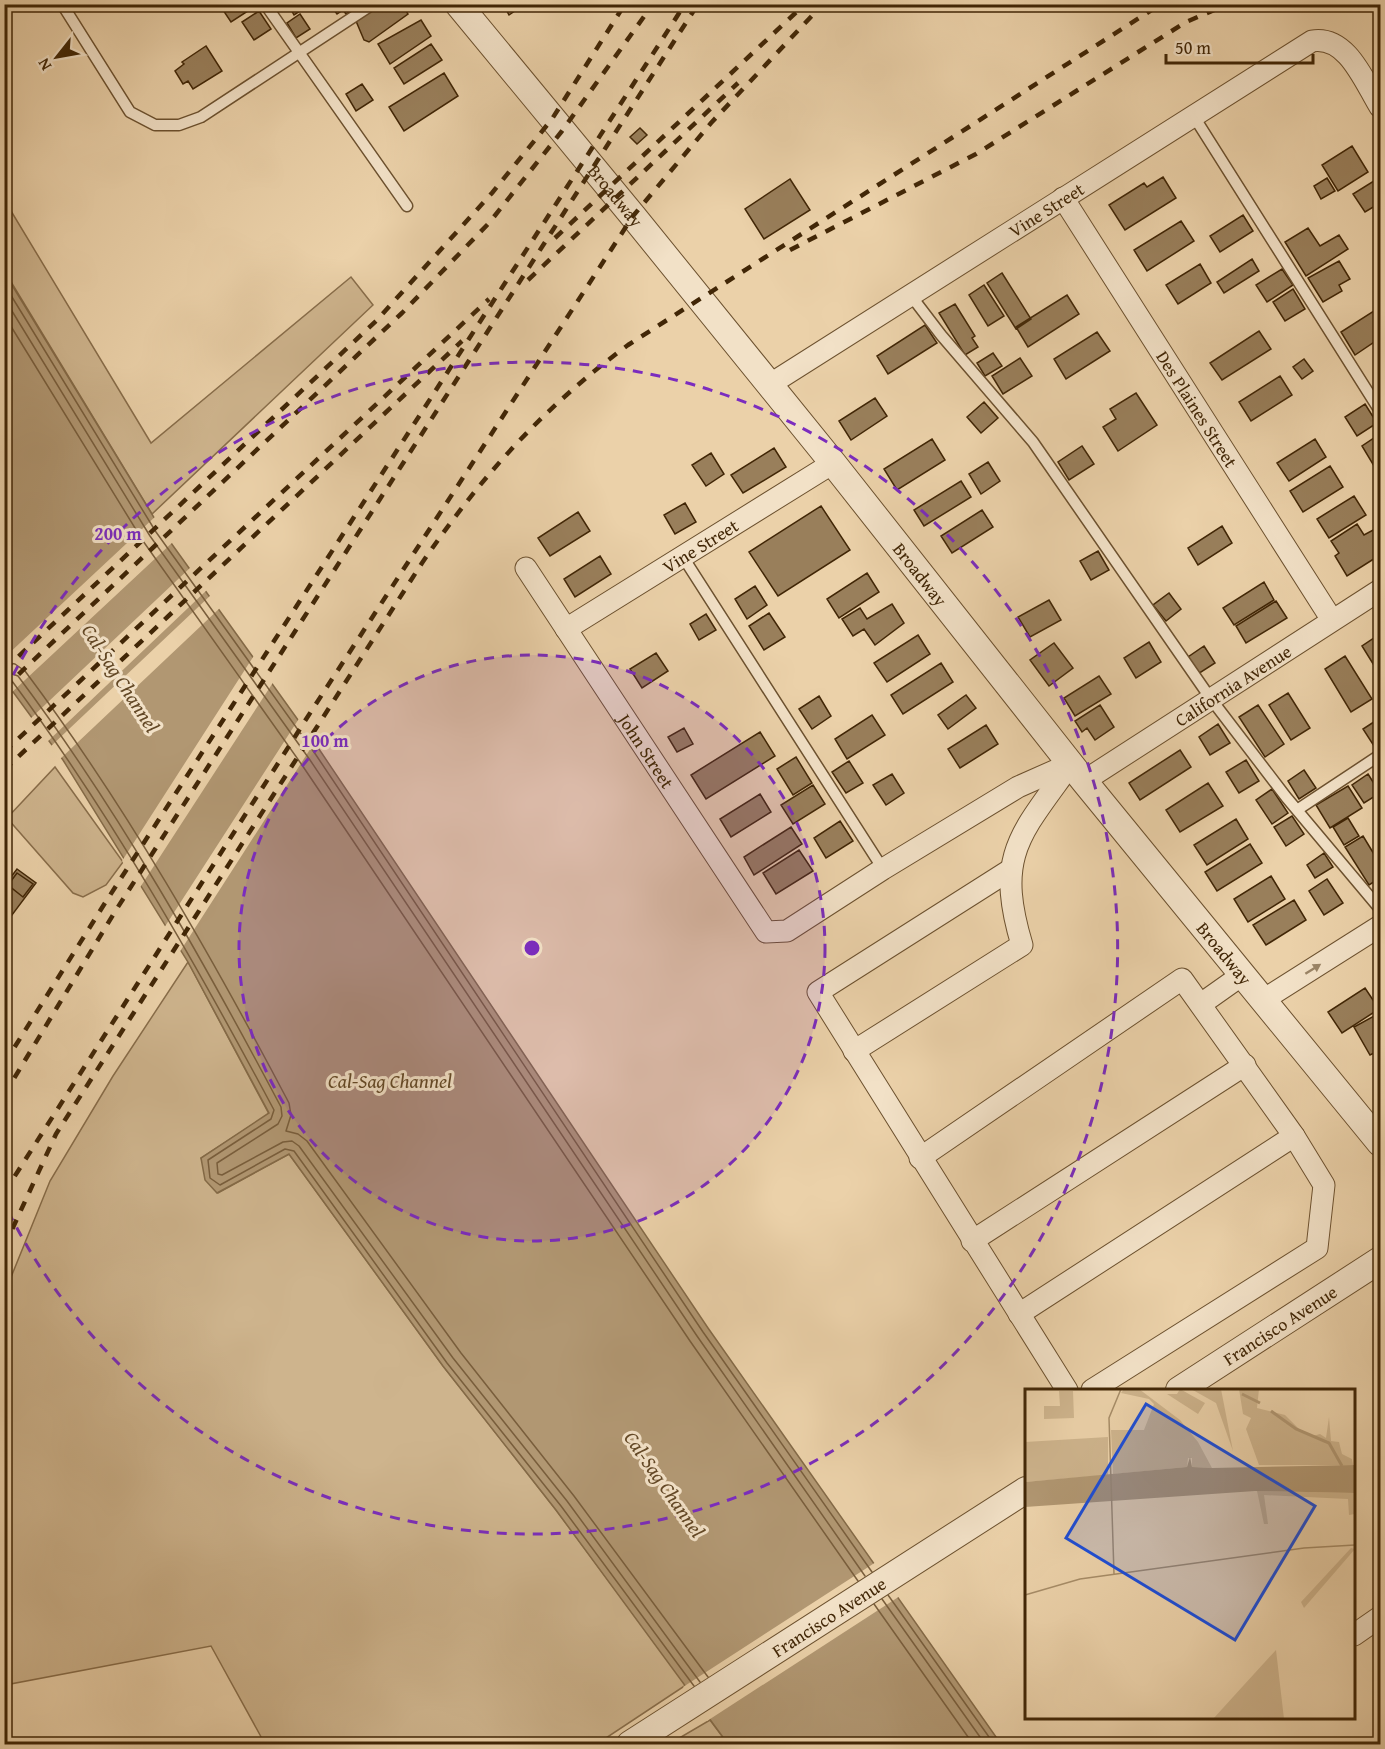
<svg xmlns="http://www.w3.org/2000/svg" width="1385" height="1749" font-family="'Gentium Book Plus',serif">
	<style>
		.green { fill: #ceb48d; stroke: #886d4a; stroke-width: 1.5 }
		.water { fill: #b19772; stroke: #846a47; stroke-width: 1.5 }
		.pier { fill: #ebd1a9 }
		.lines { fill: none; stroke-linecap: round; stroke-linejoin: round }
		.shore { stroke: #795e3c; stroke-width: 1.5 }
		.building { fill: #997f5b; stroke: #412606; stroke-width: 1.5 }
		.service-casing { stroke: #6c512f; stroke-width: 13 }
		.minor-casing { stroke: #6c512f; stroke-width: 23 }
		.tertiary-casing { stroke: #6c512f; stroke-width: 28 }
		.service { stroke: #f2e1c7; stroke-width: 10 }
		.minor { stroke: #f2e1c7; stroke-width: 21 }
		.tertiary { stroke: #f2e1c7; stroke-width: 26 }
		.rail { stroke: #412606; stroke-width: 4.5; stroke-dasharray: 10 10; stroke-linecap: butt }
		.oneway { fill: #9a8466 }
		.ring { fill: none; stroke: #7b2cbf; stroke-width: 3; stroke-dasharray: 10 8 }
		.labels { text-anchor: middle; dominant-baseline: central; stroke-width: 6; stroke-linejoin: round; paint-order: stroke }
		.street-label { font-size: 18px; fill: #412606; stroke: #f2e1c7 }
		.water-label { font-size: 20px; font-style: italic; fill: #634826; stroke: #f2e1c7 }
		.inset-river { fill: none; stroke: #b19772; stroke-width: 3 }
		.inset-road { fill: none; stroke: #a78d68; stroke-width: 1.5 }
		.view { fill: #1d4ed8; fill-opacity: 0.15; stroke: #1d4ed8; stroke-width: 3 }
		.inset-edge { fill: none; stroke: #412606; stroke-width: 3 }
		.centre { fill: #7b2cbf; stroke: #f2e1c7; stroke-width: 3 }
		.ring-label { font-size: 18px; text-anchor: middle; font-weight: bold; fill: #7b2cbf; stroke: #f2e1c7; stroke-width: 6; stroke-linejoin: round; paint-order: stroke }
	</style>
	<rect width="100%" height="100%" fill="#ebd1a9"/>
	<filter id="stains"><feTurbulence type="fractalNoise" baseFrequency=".00333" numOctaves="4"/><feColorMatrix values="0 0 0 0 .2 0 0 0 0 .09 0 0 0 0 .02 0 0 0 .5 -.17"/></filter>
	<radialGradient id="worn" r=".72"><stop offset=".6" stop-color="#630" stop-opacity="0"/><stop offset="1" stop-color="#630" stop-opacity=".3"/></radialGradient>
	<path class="green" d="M5 201 151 443 351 277 373 305 152 514 5 272Z
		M55 767 123 862 106 885 83 897 73 893 7 818Z
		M188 962 269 1114 201 1158 218 1193 289 1154 443 1366 556 1510 686 1685 597 1744H265L211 1646 5 1685V1292L50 1181 113 1076Z
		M710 1720 728 1744H669Z"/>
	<path class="water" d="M4 272 161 529 321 752 708 1328 1001 1744H728L556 1510 443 1366 289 1154 217 1193 205 1180 201 1158 269 1113 188 962 63 760 5 681Z"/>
	<path class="pier" d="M157 515 174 541 10 694 4 686 5 657Z
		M192 566 208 589 46 743 29 720Z
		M212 594 221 607 59 760 50 747Z
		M255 654 274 681 139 889 122 861Z
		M300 717 316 740 179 953 164 928Z
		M876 1562 900 1596 707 1721 683 1687Z"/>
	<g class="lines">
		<path class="shore" d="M4 284 156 532 316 755 703 1332 872 1572
			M4 298 150 536 310 760 697 1336 865 1576
			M4 315 143 541 302 765 690 1341 858 1581
			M4 662 15 664 25 671C126 806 210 953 289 1103L291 1115 286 1131 298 1134 307 1141 461 1353 574 1496 708 1677
			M4 671 18 676C119 811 202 958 281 1107L282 1116 278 1124 217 1163 218 1174 222 1175 283 1142 292 1141 299 1146 453 1358 567 1501 700 1682
			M4 679 12 681C112 816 195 962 274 1110L271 1119 208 1160 210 1178 220 1185 285 1149 294 1151 447 1363 561 1506 694 1686
			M888 1595 994 1744
			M882 1599 985 1744
			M874 1604 973 1744"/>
	</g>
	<path class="building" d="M219 4H248L251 9 231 22Z
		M288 4H311L294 15Z
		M361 4 346 14 343 10 337 14 331 6Z
		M382 4H402L408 14 369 42 364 40 356 21Z
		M503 4H525L509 15Z
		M259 11 271 29 254 40 242 22Z
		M300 14 310 29 296 38 287 23Z
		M421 20 431 36 390 64 378 44Z
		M431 44 442 60 404 84 394 68Z
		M206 46 222 71 193 89 188 81 183 84 175 71 184 64 182 62Z
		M444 73 458 96 404 131 389 107Z
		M362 84 373 100 356 111 346 94Z
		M640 128 647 135 637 144 630 137Z
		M1352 146 1368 172 1338 191 1322 165Z
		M1163 177 1176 198 1125 230 1109 205 1144 183 1147 187Z
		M1327 178 1335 191 1321 199 1314 186Z
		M790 179 810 210 764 239 745 209Z
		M1377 179 1380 184V203L1365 212 1353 194Z
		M1243 215 1253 231 1220 252 1210 236Z
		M1181 221 1194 241 1147 271 1134 250Z
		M1308 228 1320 246 1339 235 1348 249 1306 276 1285 242Z
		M1252 259 1259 271 1224 293 1217 282Z
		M1339 261 1350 279 1339 285 1342 291 1323 302 1308 278Z
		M1200 264 1211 283 1178 304 1166 285Z
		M1282 269 1293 285 1267 302 1256 285Z
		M1002 273 1031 319 1016 329 987 283Z
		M984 285 1004 316 988 326 969 295Z
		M1293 289 1305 309 1285 321 1273 302Z
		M1067 295 1079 314 1028 347 1016 327Z
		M955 304 975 336 972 338 978 347 965 355 939 313Z
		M1380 307V338L1355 355 1341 332Z
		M925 325 937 343 888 374 877 356Z
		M1259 331 1271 349 1222 380 1210 363Z
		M1097 332 1110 351 1066 379 1054 359Z
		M993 353 1002 366 985 376 977 363Z
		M1020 358 1032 376 1003 394 992 376Z
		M1304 359 1313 371 1302 379 1293 367Z
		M1280 376 1292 395 1251 421 1239 402Z
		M1136 393 1157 425 1118 451 1103 427 1116 419 1110 409Z
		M875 398 887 416 851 440 839 421Z
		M984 402 998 418 981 433 967 417Z
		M1365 404 1377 423 1357 436 1345 417Z
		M1380 434V462L1374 466 1362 446Z
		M932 439 945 460 897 490 884 469Z
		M1315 439 1326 457 1289 481 1277 463Z
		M1082 446 1094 464 1069 480 1058 462Z
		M774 448 786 467 743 493 731 475Z
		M711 453 724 474 706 486 692 465Z
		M988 462 1000 481 981 494 969 474Z
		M1330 466 1343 487 1303 512 1290 491Z
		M961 481 971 497 924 526 914 510Z
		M1354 496 1366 515 1329 538 1317 519Z
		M685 503 696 522 675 534 664 515Z
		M821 506 850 550 778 596 749 552Z
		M982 510 993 527 952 553 941 536Z
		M578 512 590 531 550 556 538 538Z
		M1357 524 1364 535 1375 529 1380 538V555L1347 576 1335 556 1339 553 1331 541Z
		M1222 526 1232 543 1198 565 1188 548Z
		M1098 551 1109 570 1091 580 1080 561Z
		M600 556 611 574 575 597 564 579Z
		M867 573 879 592 839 618 827 599Z
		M1264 582 1274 600 1234 625 1223 608Z
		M755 586 767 605 747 619 735 599Z
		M1169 593 1181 609 1166 621 1153 605Z
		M1049 600 1061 620 1030 637 1018 617Z
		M1276 601 1287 618 1246 643 1236 626Z
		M892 604 904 623 875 645 864 629 853 636 842 619 860 608 867 619Z
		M769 613 785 637 764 650 749 626Z
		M706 614 716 630 699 640 690 624Z
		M1380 634V675L1362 646Z
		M918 635 930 654 887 682 874 663Z
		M1149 642 1161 662 1136 678 1124 658Z
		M1054 643 1073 668 1049 686 1030 660Z
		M1204 646 1215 663 1198 674 1188 657Z
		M656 653 668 671 642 688 630 669Z
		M1345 656 1372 699 1351 712 1325 669Z
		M941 663 953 682 903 714 891 695Z
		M1099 676 1111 694 1075 716 1064 698Z
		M1288 693 1310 728 1291 740 1269 705Z
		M966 695 976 708 948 729 938 715Z
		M819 696 831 716 812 729 799 709Z
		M1100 705 1114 727 1095 740 1087 728 1082 732 1075 721Z
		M1258 705 1284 744 1265 757 1239 717Z
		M872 715 885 735 847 759 835 739Z
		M1380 718V742L1374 746 1363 729Z
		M1218 724 1230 743 1210 755 1199 737Z
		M986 725 998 744 960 768 948 749Z
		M684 728 693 744 677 752 668 737Z
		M760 732 775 756 706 799 691 775Z
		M1180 750 1191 767 1140 800 1129 783Z
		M796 757 812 783 793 795 777 769Z
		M1246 760 1259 781 1239 793 1226 772Z
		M849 761 863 783 846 793 832 772Z
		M1304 770 1316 788 1299 799 1288 781Z
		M892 774 904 793 886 805 873 785Z
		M1368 774 1380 793 1364 803 1352 785Z
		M1208 783 1223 806 1180 832 1166 810Z
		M813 785 825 804 793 824 781 805Z
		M1348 786 1362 808 1330 828 1316 805Z
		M1272 789 1288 813 1272 824 1256 800Z
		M760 794 771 812 731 837 720 819Z
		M1292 816 1304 834 1286 846 1274 827Z
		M1348 818 1359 836 1344 845 1333 827Z
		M1236 819 1248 839 1207 865 1194 845Z
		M840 821 853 841 826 858 814 838Z
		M791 827 802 844 754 875 744 857Z
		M1363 836 1380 864V878L1369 885 1345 847Z
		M1250 844 1262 863 1217 891 1205 872Z
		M799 850 813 871 776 894 763 873Z
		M1324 853 1333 867 1315 878 1307 865Z
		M17 869 36 883 6 923 4 886Z
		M17 873 33 884 23 897 8 885Z
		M1271 876 1285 899 1248 922 1234 899Z
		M1327 879 1343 903 1324 915 1309 891Z
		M1294 900 1306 920 1266 945 1253 925Z
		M1365 988 1379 1009 1342 1033 1328 1012Z
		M1376 1015 1380 1023V1050L1370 1055 1354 1027Z"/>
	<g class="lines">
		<defs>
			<path id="service" d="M62 4 130 112 155 125H179L201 117 373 4
				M265 4 407 206
				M1193 115 1380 411
				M912 297 941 335 1033 442 1211 699 1286 797 1380 909
				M683 557 883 869
				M1297 810 1380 755"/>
			<g id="minor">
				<path id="s1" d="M1063 198 1332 620"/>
				<path id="s2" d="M769 385 1312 41C1347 35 1364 81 1380 107"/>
				<path id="s3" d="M526 568 766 932 787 931 883 869 1018 787 1070 764"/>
				<path id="s4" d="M566 629 833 463"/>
				<path id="s5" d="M1084 781 1380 590"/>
				<path d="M1010 870 818 992 1067 1390"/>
				<path d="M1263 1000 1380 926"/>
				<path d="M1201 1004 1242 975"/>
				<path d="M854 1051 1022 945C995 855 1020 835 1070 765"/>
				<path d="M920 1158 1182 979 1294 1136 1324 1185 1317 1248 1092 1390"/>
				<path d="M972 1241 1245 1065"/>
				<path d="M1019 1314 1294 1136"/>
				<path d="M1354 1635 1380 1617"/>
			</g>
			<g id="tertiary">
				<path id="s6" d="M458 4 633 216 833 463 1084 781 1380 1143"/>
				<path id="s7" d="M1179 1390 1380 1260"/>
				<path id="s8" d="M630 1744 1026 1490"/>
			</g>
		</defs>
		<use href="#service" class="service-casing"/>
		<use href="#minor" class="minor-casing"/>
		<use href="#tertiary" class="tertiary-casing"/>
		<use href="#service" class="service"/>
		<use href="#minor" class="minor"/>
		<use href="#tertiary" class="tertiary"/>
		<path class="rail" d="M555 238 805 4
			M790 250 976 154 1186 22 1228 4
			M528 280 738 83
			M4 670 376 321 492 193 552 119 625 4
			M4 688 402 313 489 223 562 131 653 4
			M4 752 489 299
			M4 770 462 341
			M4 1064 105 903 685 4
			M4 1095 116 910 698 4
			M4 1193 312 710 633 216 711 123 823 4
			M4 1247 56 1134 422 563C482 475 543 408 628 345L1161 4"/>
	</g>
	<defs><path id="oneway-solid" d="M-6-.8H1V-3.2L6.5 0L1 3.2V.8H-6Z" transform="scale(1.5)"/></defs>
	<use class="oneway" href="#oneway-solid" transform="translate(1313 969) rotate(-32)"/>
	<circle cx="532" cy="948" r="293" fill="#7b2cbf" fill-opacity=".12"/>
	<g class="ring">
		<circle cx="532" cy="948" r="293"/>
		<path d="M5 691A586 586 0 1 1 5 1205"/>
	</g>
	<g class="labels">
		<g class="street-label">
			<text stroke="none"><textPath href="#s6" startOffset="248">Broadway</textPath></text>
			<text stroke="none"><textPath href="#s2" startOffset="328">Vine Street</textPath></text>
			<text stroke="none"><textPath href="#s1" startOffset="250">Des Plaines Street</textPath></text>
			<text stroke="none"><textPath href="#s4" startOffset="158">Vine Street</textPath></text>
			<text stroke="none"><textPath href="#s6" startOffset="734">Broadway</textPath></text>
			<text stroke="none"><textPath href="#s5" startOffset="177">California Avenue</textPath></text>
			<text stroke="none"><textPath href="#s3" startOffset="219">John Street</textPath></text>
			<text stroke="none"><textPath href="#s6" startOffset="1220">Broadway</textPath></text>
			<text stroke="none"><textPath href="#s7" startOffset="120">Francisco Avenue</textPath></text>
			<text stroke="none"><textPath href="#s8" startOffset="236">Francisco Avenue</textPath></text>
		</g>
		<g class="water-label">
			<text transform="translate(121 678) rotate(57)">Cal-Sag Channel</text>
			<text x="390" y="1080">Cal-Sag Channel</text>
			<text transform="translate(665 1484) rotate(55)">Cal-Sag Channel</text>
		</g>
	</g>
	<g transform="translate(1025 1389)">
		<rect width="330" height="330" fill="#ebd1a9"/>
		<path d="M99 0H114L155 31 173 53 187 79 167 78V69H163L162 78 88 85 86 41H119L129 15 124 10 96 4ZM155 0 180 14 173 25 142 5H152ZM166 0H196L208 62 191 14ZM214 0H234L232 19 260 26 276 42 288 47 295 45 301 49 304 28 306 52 314 53 317 65 327 70 328 76H234L221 40 226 29 218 25ZM34 2H48L49 29 19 30V17H35ZM83 48V86L0 93V53ZM232 102 330 104V125L324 126 323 110 239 106 243 135H239ZM326 159 330 160 279 219 276 213ZM251 261 259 330H188L218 297Z" fill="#ceb48d"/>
		<path d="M165 68 167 78 187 79 330 76V104L230 102 0 118V93L162 78Z" fill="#b19772"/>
		<path class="inset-river" d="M217 5 235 14M246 22 271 40 304 54 317 77"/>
		<path class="inset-road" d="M89 185 84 29 96 0M0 206 55 190 279 159 330 156"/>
		<path class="view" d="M121 15 290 117 210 251 41 149Z"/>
		<rect width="330" height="330" class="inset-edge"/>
	</g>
	<circle cx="532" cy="948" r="9" class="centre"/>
	<g class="ring-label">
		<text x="118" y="540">200 m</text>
		<text x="325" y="747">100 m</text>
	</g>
	<rect width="1385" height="1749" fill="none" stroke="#ebd1a9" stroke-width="24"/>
	<rect x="6" y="6" width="1373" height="1737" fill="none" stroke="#412606" stroke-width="3"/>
	<rect x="12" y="12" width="1361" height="1725" fill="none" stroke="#412606" stroke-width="1.5"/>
	<g transform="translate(57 57) rotate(239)" stroke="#f2e1c7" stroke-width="4.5" paint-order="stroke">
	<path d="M0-4.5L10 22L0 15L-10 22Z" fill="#412606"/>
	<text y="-9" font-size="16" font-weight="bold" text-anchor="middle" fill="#412606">N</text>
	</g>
	<path d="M1166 54v9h147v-9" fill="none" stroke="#412606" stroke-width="3"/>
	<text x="1175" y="54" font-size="18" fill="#412606" stroke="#f2e1c7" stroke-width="4.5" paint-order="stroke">50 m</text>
	<rect width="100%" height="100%" filter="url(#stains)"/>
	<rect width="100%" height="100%" fill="url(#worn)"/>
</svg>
